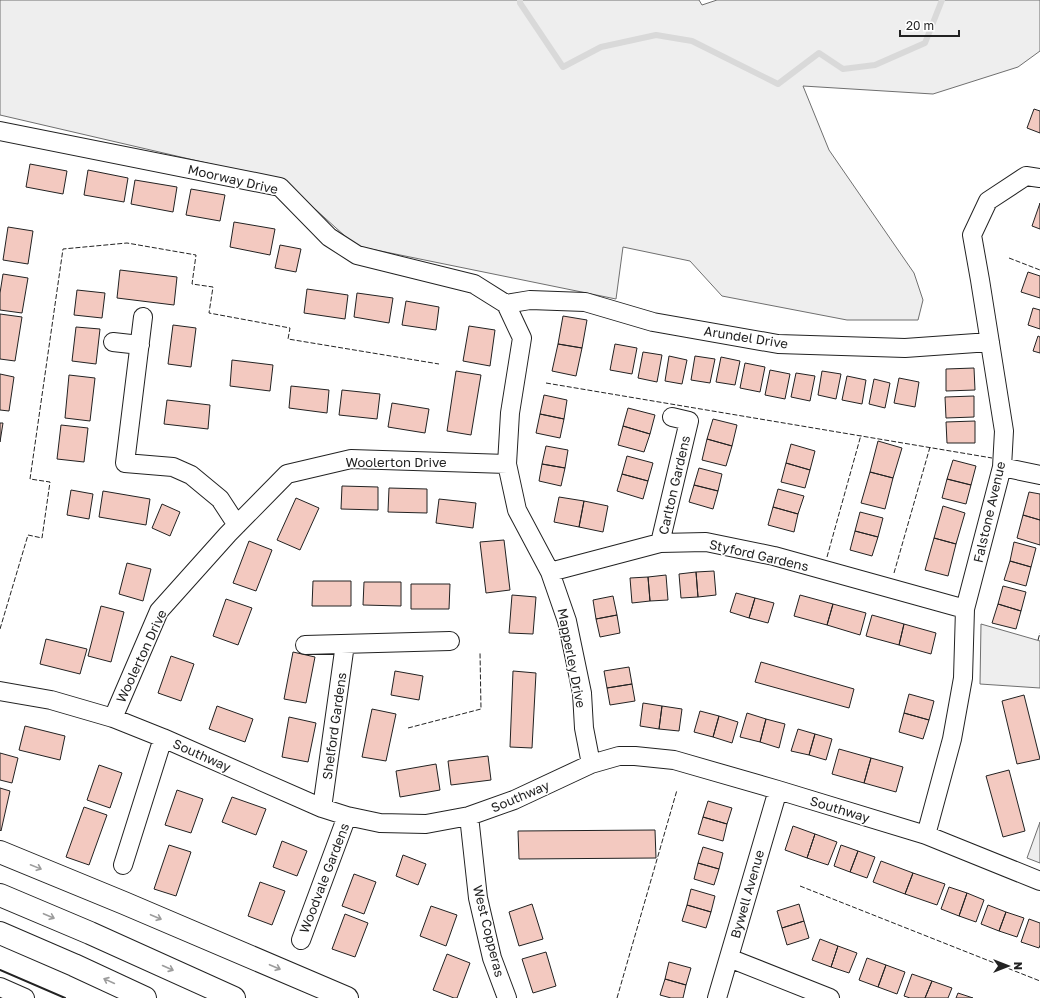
<svg xmlns="http://www.w3.org/2000/svg" width="1040" height="998" font-family="'Golos Text',sans-serif">
	<style>
		.green { fill: #eee; stroke: #6f6f6f }
		.lines { fill: none; stroke-linecap: round; stroke-linejoin: round }
		.stream { stroke: #d9d9d9; stroke-width: 6 }
		.building { fill: #f3c9c0; stroke: #222 }
		.minor-casing { stroke: #222; stroke-width: 20 }
		.trunk-casing { stroke: #222; stroke-width: 24 }
		.minor { stroke: #fff; stroke-width: 18 }
		.trunk { stroke: #fff; stroke-width: 22 }
		.fence { stroke: #222; stroke-width: 1; stroke-dasharray: 5 2; stroke-linecap: butt }
		.wall { stroke: #222; stroke-width: 2 }
		.oneway { stroke: #9c9c9c }
		.labels { text-anchor: middle; dominant-baseline: central; stroke-width: 3; stroke-linejoin: round; paint-order: stroke }
		.street-label { font-size: 13px; fill: #222; stroke: #fff }
	</style>
	<rect width="100%" height="100%" fill="#fff"/>
	<path class="green" d="M0 0H699L702 5 717 0H1040V51L1018 67 933 94 803 86 829 150 914 273 923 300 918 320H847L722 296 690 261 623 247 616 299 356 246 284 181 0 115Z
		M981 624 1040 641V688L980 684Z
		M1040 822V863L1027 858Z"/>
	<g class="lines">
		<path class="stream" d="M520 0V3L563 67 601 47 656 35 692 41 778 84 819 53 843 69 875 65 925 43 942 0"/>
	</g>
	<path class="building" d="M1034 109 1040 111V133L1027 128Z
		M30 164 67 171 63 194 26 187Z
		M88 170 128 178 124 202 84 195Z
		M135 180 177 187 173 212 131 204Z
		M191 189 225 195 220 221 186 215Z
		M1040 203V229L1032 226Z
		M234 222 275 229 270 255 230 247Z
		M8 227 33 231 28 264 3 260Z
		M280 245 301 249 296 272 275 268Z
		M120 270 177 277 174 305 117 298Z
		M1028 272 1040 276V298L1021 292Z
		M3 274 28 278 22 313 0 310V293Z
		M307 289 348 295 345 319 304 313Z
		M77 290 105 293 102 318 74 315Z
		M357 293 393 298 389 323 354 317Z
		M406 301 439 307 436 330 402 325Z
		M1033 308 1040 310V329L1028 325Z
		M0 314 22 317 15 361 0 359Z
		M563 316 587 320 582 348 558 344Z
		M173 325 196 328 191 367 168 364Z
		M469 326 495 330 490 366 463 361Z
		M76 327 100 329 96 364 72 361Z
		M1038 336 1040 337V353L1033 351Z
		M558 344 582 348 576 376 552 371Z
		M615 344 637 348 632 374 610 370Z
		M643 352 662 355 657 382 638 378Z
		M669 356 687 360 682 384 665 381Z
		M695 356 715 359 710 383 691 380Z
		M721 357 740 361 735 385 716 382Z
		M232 360 273 365 270 391 230 386Z
		M745 363 765 367 760 392 740 388Z
		M974 368 975 390 946 391V369Z
		M770 370 790 374 785 399 765 395Z
		M456 371 481 375 471 435 447 431Z
		M822 371 841 374 836 399 818 395Z
		M796 373 815 376 810 401 791 397Z
		M0 374 14 377 9 411 0 410Z
		M69 375 95 378 90 421 65 418Z
		M847 376 866 380 862 404 842 400Z
		M899 378 919 382 915 407 894 403Z
		M874 379 890 383 885 408 869 404Z
		M291 386 329 390 327 413 289 408Z
		M342 390 380 394 377 419 339 415Z
		M544 395 567 400 564 419 540 414Z
		M974 396V417L946 418 945 397Z
		M167 400 210 405 208 429 164 424Z
		M392 403 429 409 425 433 388 427Z
		M628 408 655 415 650 434 623 426Z
		M540 414 564 419 560 438 536 433Z
		M713 419 737 425 732 446 707 439Z
		M975 421V443H947L946 422Z
		M0 423H3L0 442Z
		M61 425 88 428 84 462 57 459Z
		M623 426 650 434 644 452 618 445Z
		M707 439 732 446 726 466 702 460Z
		M878 441 902 448 893 478 870 472Z
		M791 444 815 451 810 470 786 463Z
		M546 446 568 450 565 468 542 464Z
		M627 456 653 463 648 481 622 474Z
		M953 460 976 466 971 485 947 479Z
		M786 463 810 470 805 488 781 482Z
		M542 464 565 468 561 486 539 481Z
		M699 468 722 474 718 491 694 485Z
		M870 472 893 478 885 509 861 503Z
		M622 474 648 481 643 499 617 491Z
		M947 479 971 485 966 504 942 498Z
		M694 485 718 491 713 509 689 502Z
		M342 486 378 487V510L341 509Z
		M389 488 427 489V513L388 512Z
		M778 489 804 496 798 514 773 507Z
		M71 490 93 494 89 519 67 515Z
		M103 491 150 499 146 525 99 517Z
		M1029 492 1040 494V520L1023 515Z
		M559 497 584 501 579 527 554 522Z
		M296 498 319 508 300 550 277 540Z
		M439 499 476 503 473 528 436 523Z
		M584 501 608 506 603 532 579 527Z
		M162 504 180 512 170 536 152 528Z
		M943 506 965 513 956 544 934 538Z
		M773 507 798 514 794 532 768 525Z
		M860 512 883 518 878 537 855 531Z
		M1023 515 1040 520V545L1017 538Z
		M855 531 878 537 872 556 850 550Z
		M934 538 956 544 948 576 925 570Z
		M504 540 510 590 486 593 480 542Z
		M249 541 272 550 256 591 233 583Z
		M1014 542 1036 548 1031 567 1010 561Z
		M1010 561 1031 567 1026 586 1004 580Z
		M127 563 151 569 143 601 119 594Z
		M714 571 716 595 698 597 696 572Z
		M696 572 698 597 681 598 679 574Z
		M666 575 668 600 650 601 648 577Z
		M648 577 650 601 632 603 630 578Z
		M313 581H351V606H312Z
		M364 582H401V606L363 605Z
		M411 584H450L449 609H411Z
		M1003 586 1026 592 1021 611 998 604Z
		M736 593 755 598 749 618 730 612Z
		M512 595 536 597 533 634 509 633Z
		M800 595 833 604 827 625 794 616Z
		M613 596 617 615 596 619 593 600Z
		M755 598 774 603 768 623 749 618Z
		M226 599 252 608 238 645 213 636Z
		M833 604 866 613 860 635 827 625Z
		M998 604 1021 611 1016 629 992 623Z
		M101 606 124 612 111 662 88 656Z
		M617 615 620 633 600 637 596 619Z
		M872 615 904 624 899 645 866 636Z
		M904 624 936 633 931 654 899 645Z
		M46 639 87 649 80 674 40 664Z
		M293 652 315 657 306 703 284 699Z
		M171 656 194 664 181 701 158 693Z
		M761 662 854 689 849 708 755 682Z
		M629 667 632 684 607 688 604 671Z
		M395 671 423 676 419 700 391 695Z
		M513 671 536 673 532 748 510 747Z
		M632 684 635 701 610 705 607 688Z
		M909 694 934 701 929 720 904 713Z
		M1024 695 1040 759 1017 764 1002 701Z
		M643 703 662 706 659 729 640 726Z
		M217 706 253 719 245 742 209 729Z
		M662 706 682 709 679 731 659 729Z
		M372 709 396 714 386 761 362 757Z
		M700 711 719 716 713 737 694 732Z
		M747 713 766 719 760 742 740 737Z
		M904 713 929 720 923 739 899 732Z
		M719 716 738 722 732 743 713 737Z
		M289 717 316 723 308 762 282 757Z
		M766 719 785 724 779 748 760 742Z
		M25 726 65 736 60 760 19 750Z
		M798 729 815 734 809 755 791 751Z
		M815 734 832 739 826 760 809 755Z
		M839 749 871 758 864 783 832 774Z
		M0 753 18 758 12 783 0 780Z
		M488 756 491 780 451 785 448 761Z
		M871 758 903 767 896 792 864 783Z
		M436 764 440 790 400 797 396 771Z
		M99 765 122 773 110 808 87 800Z
		M1009 770 1025 831 1003 837 986 776Z
		M0 788 10 791 1 831 0 830Z
		M177 790 203 799 191 833 165 825Z
		M232 797 266 809 256 835 222 822Z
		M708 801 732 808 727 824 703 817Z
		M84 807 107 815 89 865 66 857Z
		M703 817 727 824 723 841 698 834Z
		M793 826 815 834 807 858 785 850Z
		M655 830 656 858 519 859 518 831Z
		M815 834 837 842 828 865 807 858Z
		M282 841 307 851 297 876 273 867Z
		M169 845 191 852 176 896 154 889Z
		M841 845 858 851 850 872 834 866Z
		M703 847 723 853 719 869 698 863Z
		M858 851 875 857 867 878 850 872Z
		M403 855 426 864 418 885 396 876Z
		M881 861 913 873 905 894 873 882Z
		M698 863 719 869 714 885 694 879Z
		M913 873 945 884 937 905 905 894Z
		M354 874 376 882 364 914 342 906Z
		M260 882 285 891 272 925 248 916Z
		M949 887 967 893 959 916 941 909Z
		M691 889 715 896 711 912 687 905Z
		M967 893 984 900 976 922 959 916Z
		M532 904 543 939 519 946 509 912Z
		M799 904 804 921 782 928 777 911Z
		M687 905 711 912 706 928 682 921Z
		M988 905 1006 912 999 931 981 924Z
		M431 906 457 915 446 946 420 936Z
		M1006 912 1024 918 1017 937 999 931Z
		M345 914 368 923 355 957 332 949Z
		M1029 919 1040 923V945L1039 948 1021 942Z
		M804 921 809 938 787 945 782 928Z
		M820 939 838 946 831 967 812 960Z
		M838 946 857 953 849 973 831 967Z
		M546 952 556 986 533 993 522 959Z
		M447 954 470 963 457 998H454L433 990Z
		M867 958 886 965 878 987 859 980Z
		M669 962 691 968 686 985 665 979Z
		M886 965 905 972 897 994 878 987Z
		M912 974 932 981 925 998H910L904 996Z
		M665 979 686 985 683 998H671L660 995Z
		M932 981 952 988 948 998H925Z
		M958 993 973 998H956Z"/>
	<g class="lines">
		<defs>
			<path id="minor" d="M0 131 280 187 329 237 357 255 474 284 506 304
				M506 304 530 300 585 302 653 322 778 344 905 348 990 342
				M506 304 522 338 510 413 507 464 517 510 550 572 567 621 582 693 584 728 591 764
				M143 317 125 463 173 467 191 475 220 499 237 525
				M113 342 140 345
				M1002 467 1040 475
				M660 543 689 421 672 417
				M550 572 660 543 706 542 774 556 965 609
				M305 645 450 641
				M0 691 51 700 113 718 163 738 322 808 347 816 380 823 426 824 469 816 514 800 591 764 619 756H635L674 760 778 790 926 835 1040 881
				M113 718 159 611 228 534 287 474 351 459 507 464
				M322 808 345 644
				M469 816 478 898 492 958 507 998
				M926 835 952 739 963 678 965 609 1002 467 1004 431 980 280 972 235 988 201 1026 176 1040 178
				M123 865 163 738
				M301 940 347 816
				M729 958 830 998
				M0 987 25 998
				M717 998 778 790"/>
			<path id="trunk" d="M0 852 124 903 347 998
				M0 895 90 933 234 998
				M0 933 74 965 145 998"/>
		</defs>
		<use href="#minor" class="minor-casing"/>
		<use href="#trunk" class="trunk-casing"/>
		<use href="#minor" class="minor"/>
		<use href="#trunk" class="trunk"/>
		<path class="fence" d="M1009 258 1040 270
			M546 383 992 458
			M827 557 861 435
			M894 573 930 447
			M0 629 28 535 42 538 50 482 30 479 63 249 127 243 196 255 192 284 213 287 209 313 290 328 288 339 439 364
			M1038 640 1040 633
			M408 728 481 709 480 652
			M800 886 1040 981
			M617 998 677 790"/>
		<path class="wall" d="M0 970 65 998"/>
	</g>
	<defs><path id="oneway-shaft" d="M-6 0H5M1.5-3L5.5 0L1.5 3" fill="none" stroke-width="1.6" stroke-linecap="round" stroke-linejoin="round"/></defs>
	<g class="oneway">
		<use href="#oneway-shaft" transform="translate(36 867) rotate(22)"/>
		<use href="#oneway-shaft" transform="translate(49 916) rotate(23)"/>
		<use href="#oneway-shaft" transform="translate(156 917) rotate(23)"/>
		<use href="#oneway-shaft" transform="translate(275 967) rotate(23)"/>
		<use href="#oneway-shaft" transform="translate(168 968) rotate(24)"/>
		<use href="#oneway-shaft" transform="translate(109 981) rotate(-155)"/>
	</g>
	<g class="labels">
		<g class="street-label">
			<text transform="translate(233 179) rotate(13)">Moorway Drive</text>
			<text transform="translate(746 337) rotate(9)">Arundel Drive</text>
			<text x="396" y="462">Woolerton Drive</text>
			<text transform="translate(674 485) rotate(-77)">Carlton Gardens</text>
			<text transform="translate(989 512) rotate(-77)">Falstone Avenue</text>
			<text transform="translate(759 555) rotate(13)">Styford Gardens</text>
			<text transform="translate(141 656) rotate(-65)">Woolerton Drive</text>
			<text transform="translate(572 658) rotate(79)">Mapperley Drive</text>
			<text transform="translate(334 726) rotate(-82)">Shelford Gardens</text>
			<text transform="translate(202 755) rotate(24)">Southway</text>
			<text transform="translate(520 796) rotate(-23)">Southway</text>
			<text transform="translate(840 809) rotate(17)">Southway</text>
			<text transform="translate(324 878) rotate(-69)">Woodvale Gardens</text>
			<text transform="translate(747 894) rotate(-74)">Bywell Avenue</text>
			<text transform="translate(489 931) rotate(76)">West Copperas</text>
		</g>
	</g>
	<g transform="translate(1008 966) rotate(90)" stroke="#ffffff" stroke-width="3" paint-order="stroke">
	<path d="M0-3L7 15L0 10L-7 15Z" fill="#222222"/>
	<text y="-6" font-size="11" font-weight="bold" text-anchor="middle" fill="#222222">N</text>
	</g>
	<path d="M900 30v6h59v-6" fill="none" stroke="#222222" stroke-width="2"/>
	<text x="906" y="30" font-size="12" fill="#222222" stroke="#ffffff" stroke-width="3" paint-order="stroke">20 m</text>
</svg>
